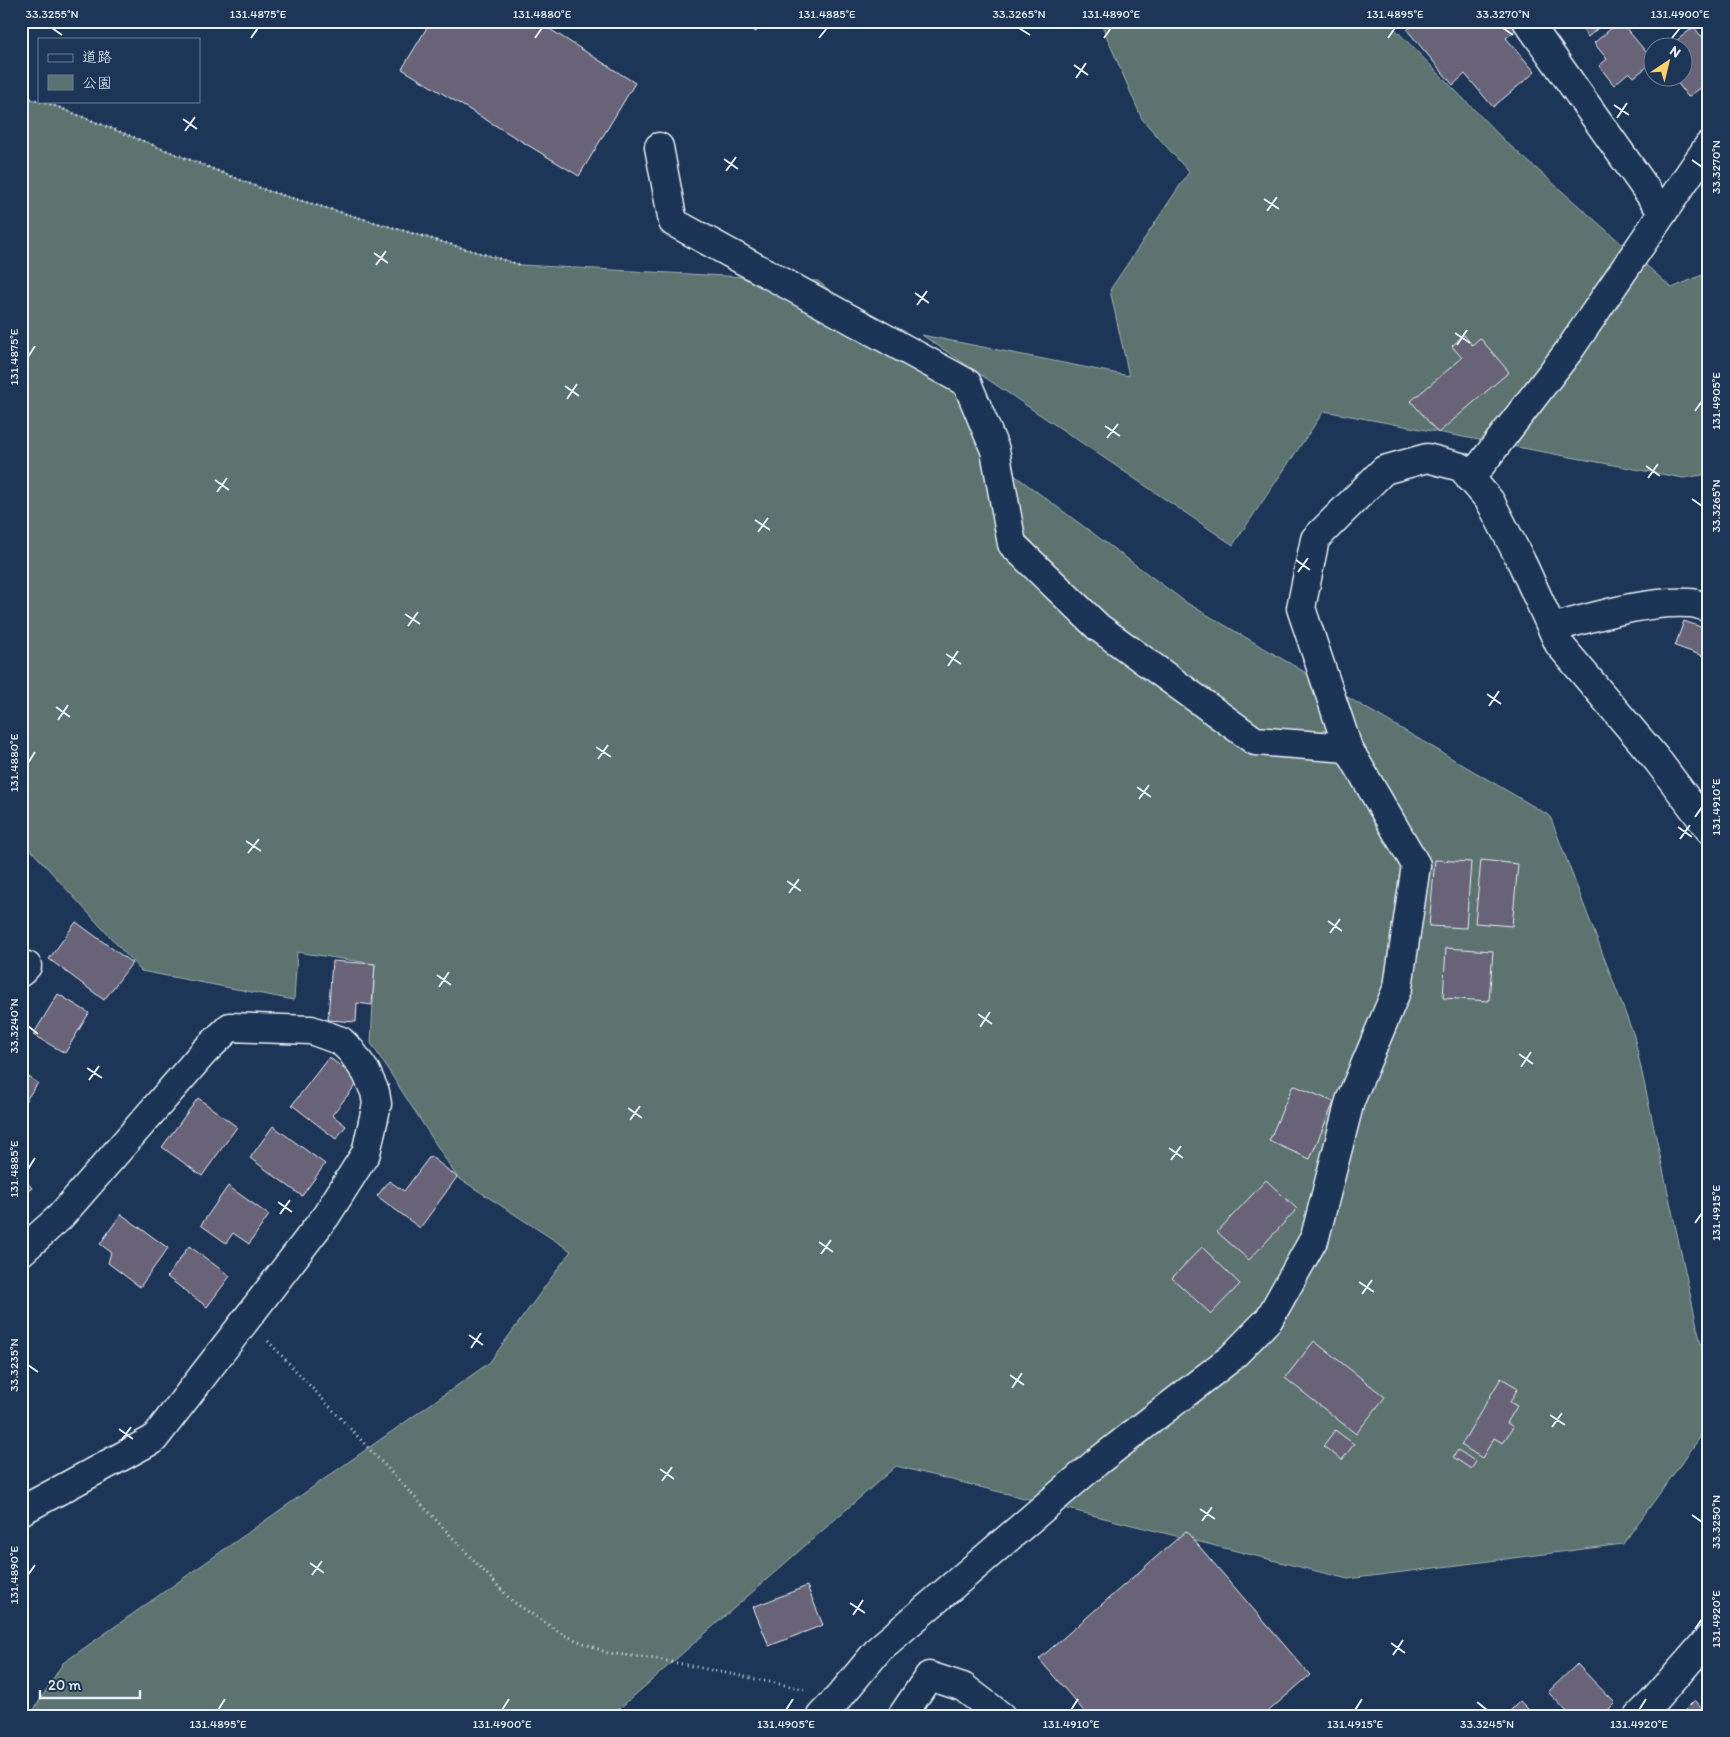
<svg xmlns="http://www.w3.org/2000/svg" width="1730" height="1737" font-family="Itim,'Klee One',sans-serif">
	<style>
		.green { fill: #5b7370; stroke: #a2b2b4 }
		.building { fill: #696378; stroke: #e8f1f8 }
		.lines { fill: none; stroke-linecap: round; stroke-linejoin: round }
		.minor-casing { stroke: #e8f1f8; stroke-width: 31 }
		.path { stroke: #e8f1f8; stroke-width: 3; stroke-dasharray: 1 4; stroke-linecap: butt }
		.minor { stroke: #1d3557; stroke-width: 28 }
		.ticks { fill: none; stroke: #e8f1f8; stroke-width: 2 }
		.neatline { fill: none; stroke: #e8f1f8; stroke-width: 2 }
		.ticks-label { font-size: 12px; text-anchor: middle; fill: #e8f1f8 }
	</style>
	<rect width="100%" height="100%" fill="#1d3557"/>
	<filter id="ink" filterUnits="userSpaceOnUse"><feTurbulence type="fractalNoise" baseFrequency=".02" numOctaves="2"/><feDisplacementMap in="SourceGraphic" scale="10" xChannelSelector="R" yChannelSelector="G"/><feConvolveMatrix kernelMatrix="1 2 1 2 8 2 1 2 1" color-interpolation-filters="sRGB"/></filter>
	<g filter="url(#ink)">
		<path class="green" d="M1100 21H1387L1505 141 1672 288 1709 272V474L1683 478 1324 411 1233 545 922 335 1129 376 1110 290 1189 172 1142 119Z
			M21 96 53 105 268 191 521 265 818 281 987 418 998 463 1187 603 1550 816 1634 1036 1709 1381V1425L1623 1544 1348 1579 896 1466 611 1716H30L63 1663 489 1363 571 1251 457 1177 371 1043 375 964 297 952 294 1000 141 971 21 839Z"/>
		<path class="building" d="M431 21H537L635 83 579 176 402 69Z
			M738 21H763L756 32Z
			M1418 21H1514L1519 27 1506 38 1535 72 1493 107 1465 74 1453 85 1407 30Z
			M1575 21H1606L1588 37Z
			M1620 21 1652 59V63L1634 77 1629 72 1614 85 1599 66 1607 59 1594 43Z
			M1694 27 1701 36 1709 31V82L1688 97 1674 78H1682V48H1667Z
			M1464 335 1472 345 1480 338 1509 372 1438 433 1411 401 1462 358 1452 346Z
			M1684 621 1709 630V658L1675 646Z
			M1435 860 1471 862 1466 928 1429 926Z
			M1481 860 1518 864 1512 926 1475 923Z
			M76 922 132 963 104 1000 49 959Z
			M1446 948 1493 951 1489 1001 1443 998Z
			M332 961 375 964 372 1005 357 1003 356 1022 328 1020Z
			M58 994 89 1013 65 1053 33 1035Z
			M329 1057 359 1081 332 1115 346 1126 336 1139 292 1105Z
			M21 1072 38 1083 21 1107Z
			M1293 1085 1334 1102 1310 1159 1269 1141Z
			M198 1098 237 1127 202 1176 162 1147Z
			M273 1126 325 1164 302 1196 250 1158Z
			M430 1156 457 1177 420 1228 377 1196 389 1181 404 1191Z
			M21 1175 32 1188 21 1196Z
			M1266 1180 1297 1209 1249 1260 1217 1232Z
			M228 1186 269 1215 249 1244 233 1233 226 1243 201 1225Z
			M121 1214 168 1248 140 1287 108 1263 111 1252 100 1244Z
			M189 1246 230 1276 207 1307 167 1277Z
			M1202 1247 1240 1284 1211 1314 1172 1278Z
			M1314 1341 1385 1397 1356 1434 1285 1378Z
			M1501 1378 1518 1388 1510 1402 1517 1406 1507 1423 1513 1427 1503 1443 1494 1438 1482 1458 1461 1445Z
			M1335 1430 1354 1444 1342 1460 1323 1446Z
			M1458 1450 1476 1462 1471 1469 1453 1457Z
			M1186 1531 1310 1675 1263 1716H1088L1039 1659Z
			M807 1586 823 1625 769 1646 753 1607Z
			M1577 1664 1615 1703 1602 1716H1571L1548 1692Z
			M1695 1700 1709 1716H1679Z
			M1520 1701 1535 1716H1505Z"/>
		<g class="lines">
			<defs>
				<path id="minor" d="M1527 21 1663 213
					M659 147 673 222 967 383 995 450 1012 544 1098 627 1255 741 1348 748
					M1470 479 1568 352 1709 145
					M1552 628C1594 617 1647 600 1690 603 1696 603 1703 606 1709 608
					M21 972 27 966
					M21 1252 60 1217 204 1052 230 1027 311 1030 341 1041 351 1051 366 1072 375 1092 377 1104 366 1153 326 1216 154 1439 21 1511
					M821 1716 840 1696 879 1649 1097 1462 1231 1358 1269 1319 1315 1237 1350 1101 1398 987 1416 865 1348 748 1301 608 1315 539 1384 470 1427 458 1461 467 1490 501 1522 563 1559 644 1658 761 1709 829
					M902 1716 929 1676 963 1687 1001 1716
					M1639 1716 1653 1702 1709 1638"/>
			</defs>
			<use href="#minor" class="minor-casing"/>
			<path class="path" d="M21 96 53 105 268 191 521 265
				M268 1341 512 1601 564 1635 608 1653 657 1659 804 1689"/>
			<use href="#minor" class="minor"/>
		</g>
	</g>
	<path class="ticks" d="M52 28 62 35M1019 28 1030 35M1503 28 1513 35M251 38 258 28M535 38 542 28M819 38 827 28M1104 38 1111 28M1388 38 1395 28M1672 38 1680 28M1074 65 1088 75M1076 78 1086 63M1614 105 1629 115M1617 118 1627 103M183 119 197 129M185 131 195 117M724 159 738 169M1692 160 1702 167M726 171 736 157M1264 199 1279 209M1267 211 1277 197M374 253 388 263M376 265 386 251M915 293 929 303M917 305 927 291M1455 333 1470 343M1457 345 1467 330M28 357 35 346M565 386 579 396M567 399 577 384M1695 411 1702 401M1105 426 1120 436M1107 438 1118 424M1646 466 1660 476M1648 478 1658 464M215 480 229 490M217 492 227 478M1692 499 1702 506M755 520 770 530M758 532 768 518M1296 560 1310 570M1298 572 1308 558M405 614 420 624M408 626 418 612M946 654 961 664M948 666 958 651M1487 694 1501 704M1489 706 1499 691M56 707 70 717M58 720 68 705M596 747 611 757M598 759 608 745M28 763 35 752M1137 787 1151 797M1139 799 1149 785M1695 817 1702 807M1678 827 1692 837M1680 839 1690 825M246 841 261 851M248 853 259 839M787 881 801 891M789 893 799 879M1328 921 1342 931M1330 933 1340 919M437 975 451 985M439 987 449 972M978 1014 992 1024M28 1026 38 1034M980 1027 990 1012M1519 1054 1533 1064M1521 1067 1531 1052M87 1068 102 1078M89 1080 99 1066M628 1108 642 1118M630 1120 640 1106M1169 1148 1183 1158M1171 1160 1181 1146M28 1169 35 1158M278 1202 292 1212M280 1214 290 1200M1695 1223 1702 1213M819 1242 833 1252M821 1254 831 1240M1359 1282 1374 1292M1362 1294 1372 1280M469 1335 483 1345M471 1348 481 1333M28 1365 38 1372M1010 1375 1024 1385M1012 1388 1022 1373M1550 1415 1565 1425M1552 1427 1562 1413M119 1429 133 1439M121 1441 131 1427M660 1469 674 1479M662 1481 672 1467M1200 1509 1215 1519M1692 1515 1702 1522M1202 1521 1212 1507M310 1563 324 1573M28 1575 35 1565M312 1575 322 1561M850 1603 865 1613M853 1615 863 1600M1695 1629 1702 1619M1391 1643 1405 1653M1393 1655 1403 1640M1477 1702 1487 1710M218 1710 225 1699M502 1710 509 1699M786 1710 793 1699M1071 1710 1078 1699M1355 1710 1362 1699M1639 1710 1646 1699"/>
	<rect width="1730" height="1737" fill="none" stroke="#1d3557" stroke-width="55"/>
	<rect x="38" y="38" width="162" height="65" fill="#1d3557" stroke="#6e8097"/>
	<rect x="48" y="54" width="25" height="8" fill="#1d3557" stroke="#6e8097"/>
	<text x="82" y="62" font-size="15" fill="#e8f1f8">道路</text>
	<rect x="48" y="75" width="25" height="15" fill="#5b7370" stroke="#6e8097"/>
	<text x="82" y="88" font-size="15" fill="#e8f1f8">公園</text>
	<g transform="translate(1668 62) rotate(35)"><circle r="24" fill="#1d3557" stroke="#6e8097"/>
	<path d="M0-4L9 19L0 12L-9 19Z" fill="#ffd166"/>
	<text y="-8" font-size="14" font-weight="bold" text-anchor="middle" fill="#e8f1f8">N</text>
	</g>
	<path d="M40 1690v8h100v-8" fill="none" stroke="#e8f1f8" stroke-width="2.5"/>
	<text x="48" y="1690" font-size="15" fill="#e8f1f8" stroke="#1d3557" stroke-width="4" paint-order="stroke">20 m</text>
	<rect x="28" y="28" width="1674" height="1682" class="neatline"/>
	<g class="ticks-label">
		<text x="52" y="18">33.3255°N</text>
		<text x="258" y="18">131.4875°E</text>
		<text x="542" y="18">131.4880°E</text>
		<text x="827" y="18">131.4885°E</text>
		<text x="1019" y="18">33.3265°N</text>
		<text x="1111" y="18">131.4890°E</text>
		<text x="1395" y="18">131.4895°E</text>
		<text x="1503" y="18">33.3270°N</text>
		<text x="1680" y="18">131.4900°E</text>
		<text transform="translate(1716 167) rotate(-90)" y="4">33.3270°N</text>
		<text transform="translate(14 357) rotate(-90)" y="4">131.4875°E</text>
		<text transform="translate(1716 401) rotate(-90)" y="4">131.4905°E</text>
		<text transform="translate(1716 506) rotate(-90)" y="4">33.3265°N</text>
		<text transform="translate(14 763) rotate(-90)" y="4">131.4880°E</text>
		<text transform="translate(1716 807) rotate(-90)" y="4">131.4910°E</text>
		<text transform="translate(14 1026) rotate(-90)" y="4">33.3240°N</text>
		<text transform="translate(14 1169) rotate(-90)" y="4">131.4885°E</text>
		<text transform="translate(1716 1213) rotate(-90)" y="4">131.4915°E</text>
		<text transform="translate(14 1365) rotate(-90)" y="4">33.3235°N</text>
		<text transform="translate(1716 1522) rotate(-90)" y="4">33.3250°N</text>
		<text transform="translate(14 1575) rotate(-90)" y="4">131.4890°E</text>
		<text transform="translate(1716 1619) rotate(-90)" y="4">131.4920°E</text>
		<text x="218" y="1728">131.4895°E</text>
		<text x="502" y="1728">131.4900°E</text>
		<text x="786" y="1728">131.4905°E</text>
		<text x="1071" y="1728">131.4910°E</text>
		<text x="1355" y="1728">131.4915°E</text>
		<text x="1487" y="1728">33.3245°N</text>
		<text x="1639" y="1728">131.4920°E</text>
	</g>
</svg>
